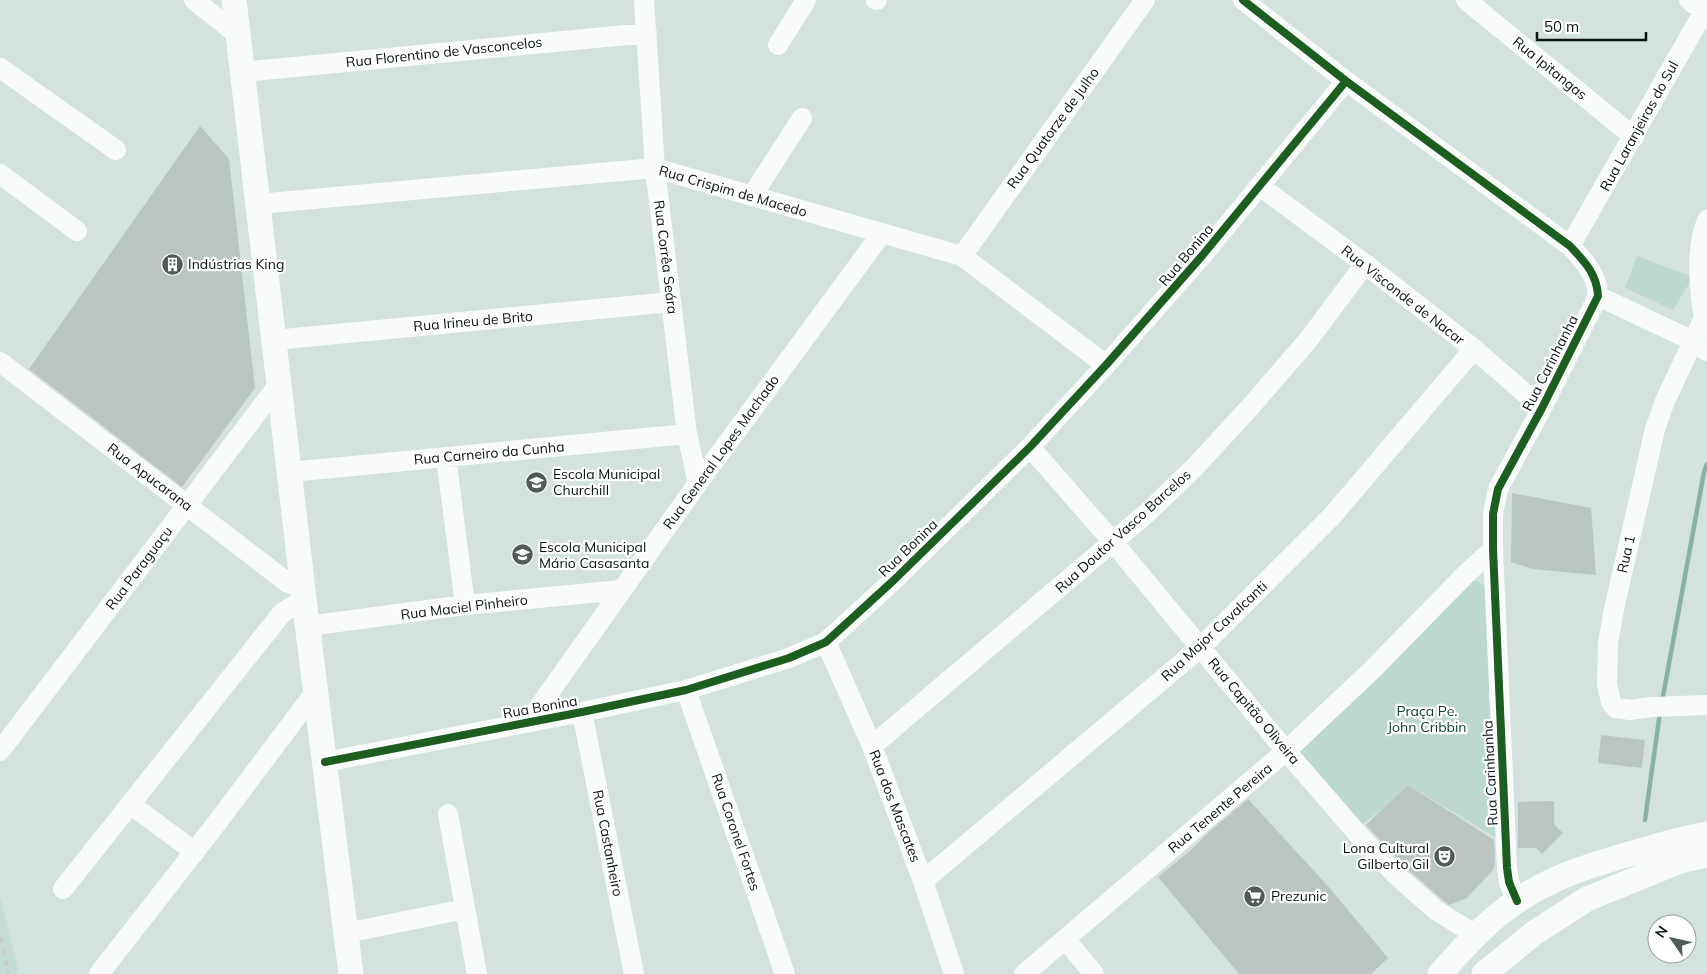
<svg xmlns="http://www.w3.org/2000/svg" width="1707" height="974" font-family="Mulish,sans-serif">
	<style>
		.built { fill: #c4ddd4 }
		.green { fill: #bdd9cf }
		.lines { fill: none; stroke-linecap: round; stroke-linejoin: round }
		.stream { stroke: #87b2a4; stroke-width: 4.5 }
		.building { fill: #bac5c2 }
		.minor { stroke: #f9fbfa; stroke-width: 20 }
		.major { stroke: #f9fbfa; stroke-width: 25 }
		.rail { stroke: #c8cdcb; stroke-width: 4; stroke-dasharray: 6 6; stroke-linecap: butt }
		.cycleway-casing { stroke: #fff; stroke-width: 11 }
		.cycleway { stroke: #1b5e20; stroke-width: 8 }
		.labels { text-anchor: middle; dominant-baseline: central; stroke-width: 4.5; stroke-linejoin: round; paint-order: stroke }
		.street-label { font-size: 14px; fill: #09120f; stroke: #fff }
		.poi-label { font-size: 14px; fill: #09120f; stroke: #fff; text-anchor: start }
		.park-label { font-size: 14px; fill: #073b2f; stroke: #fff }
	</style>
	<rect width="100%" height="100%" fill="#d4e2dd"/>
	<path class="built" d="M0 897 19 974H0Z"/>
	<path class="green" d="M1637 256 1693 277 1673 310 1625 288Z
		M1463 580 1478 581 1490 590 1500 840 1408 785 1385 807 1361 825 1296 756 1377 675Z"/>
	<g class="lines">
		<path class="stream" d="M1662 702 1704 472 1707 464
			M1645 820 1660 712"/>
	</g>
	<path class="building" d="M200 126 229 159 255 388 182 487 29 369Z
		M1512 493 1591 508 1596 575 1532 569 1511 562Z
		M1601 735 1645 740 1642 768 1598 763Z
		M1408 785 1494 840 1495 860 1493 870 1467 898 1449 905 1444 901 1404 866 1366 825Z
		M1248 799 1327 885 1388 958 1371 974H1239L1158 877 1190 851 1210 831Z
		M1554 801V824L1563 833 1542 854 1536 848H1518V802Z"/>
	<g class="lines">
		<path class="minor" d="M194 0 238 35
			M644 0 655 168 687 434 698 483
			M876 0H877
			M1243 0 1346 81 1570 246C1585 262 1597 274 1598 296L1542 408 1498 489 1493 514V549L1507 868 1509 882 1517 901
			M1466 0 1634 137
			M1689 0 1703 11
			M778 45 806 0
			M0 68 116 150
			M242 72 647 33
			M0 174 77 231
			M1261 187 1365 264 1474 349 1542 408
			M752 196 802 118
			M258 204 655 168 962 256 1106 365
			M1570 246 1707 6
			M962 256 1145 0
			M1598 296 1693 341 1707 351
			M1704 318 1665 401 1655 429 1614 609 1608 643 1607 684 1611 702 1616 708 1630 710 1651 707 1707 705
			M1704 318C1699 286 1695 251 1707 220
			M274 340 671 302
			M0 362 288 583 303 588
			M1030 447 1113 542 1286 751 1357 833 1395 874 1437 911 1476 935
			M446 457 465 605
			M290 472 687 434
			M308 626 465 605 621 590
			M826 642 872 746 923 881 954 974
			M686 690 785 974
			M582 712 634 974
			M529 721 698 483 882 233
			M872 746 1148 512 1194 468 1251 406 1309 339 1365 264
			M0 751 279 384
			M325 762 582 712 686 690 789 658 826 642 894 580 1030 447 1106 365 1201 257 1346 81
			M130 804 195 852
			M448 814 477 974
			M923 881 1201 647 1332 516 1474 349
			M63 889 282 613 304 599
			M346 933 465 909
			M1065 939 1094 974
			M99 974 216 824 316 691
			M1024 974 1286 751 1371 671 1467 573 1493 549"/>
		<path class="major" d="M234 0 304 599 351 974
			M1440 974C1462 949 1489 919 1517 901 1550 878 1588 866 1626 855 1653 847 1679 839 1707 834
			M1484 974 1534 933 1587 899 1680 861 1707 855"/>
		<path class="rail" d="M0 937 9 974"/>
		<defs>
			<path id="cycleway" d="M1243 0 1346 81 1570 246C1585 262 1597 274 1598 296L1542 408 1498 489 1493 514V549L1507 868 1509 882 1517 901
				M325 762 582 712 686 690 789 658 826 642 894 580 1030 447 1106 365 1201 257 1346 81"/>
		</defs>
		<use href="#cycleway" class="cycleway-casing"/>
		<use href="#cycleway" class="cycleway"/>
	</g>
	<defs>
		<symbol id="building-disc" viewBox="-11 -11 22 22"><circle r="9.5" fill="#505b57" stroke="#fff"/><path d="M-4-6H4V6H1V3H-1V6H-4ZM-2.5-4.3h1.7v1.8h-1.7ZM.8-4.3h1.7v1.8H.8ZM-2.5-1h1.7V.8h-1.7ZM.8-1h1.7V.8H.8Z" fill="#fff"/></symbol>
		<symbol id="school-disc" viewBox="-11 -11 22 22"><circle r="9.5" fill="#505b57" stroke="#fff"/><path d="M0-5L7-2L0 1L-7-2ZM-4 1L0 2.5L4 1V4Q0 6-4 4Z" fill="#fff"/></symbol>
		<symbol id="theatre-disc" viewBox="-11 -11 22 22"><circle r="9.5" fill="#505b57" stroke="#fff"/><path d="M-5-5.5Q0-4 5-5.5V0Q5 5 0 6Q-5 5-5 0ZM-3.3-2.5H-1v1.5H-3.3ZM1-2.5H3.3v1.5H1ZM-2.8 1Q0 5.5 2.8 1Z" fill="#fff"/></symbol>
		<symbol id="supermarket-disc" viewBox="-11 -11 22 22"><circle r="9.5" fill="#505b57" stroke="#fff"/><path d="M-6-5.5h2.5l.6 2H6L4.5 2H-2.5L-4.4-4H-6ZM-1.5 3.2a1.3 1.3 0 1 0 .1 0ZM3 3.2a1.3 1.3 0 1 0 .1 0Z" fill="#fff"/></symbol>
	</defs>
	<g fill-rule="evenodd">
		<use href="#building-disc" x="160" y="252" width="25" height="25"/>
		<use href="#school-disc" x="524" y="470" width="25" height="25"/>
		<use href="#school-disc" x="510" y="542" width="25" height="25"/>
		<use href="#theatre-disc" x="1432" y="844" width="25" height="25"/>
		<use href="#supermarket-disc" x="1242" y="884" width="25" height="25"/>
	</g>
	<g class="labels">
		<g class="street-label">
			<text transform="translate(444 52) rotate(-6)">Rua Florentino de Vasconcelos</text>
			<text transform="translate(1550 68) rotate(39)">Rua Ipitangas</text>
			<text transform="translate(1639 126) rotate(-61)">Rua Laranjeiras do Sul</text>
			<text transform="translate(1053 128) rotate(-54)">Rua Quatorze de Julho</text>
			<text transform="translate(733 191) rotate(16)">Rua Crispim de Macedo</text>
			<text transform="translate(1186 255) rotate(-50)">Rua Bonina</text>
			<text transform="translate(666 257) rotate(83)">Rua Corrêa Seára</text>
			<text transform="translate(1403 295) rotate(38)">Rua Visconde de Nacar</text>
			<text transform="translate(473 321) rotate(-5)">Rua Irineu de Brito</text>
			<text transform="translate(1550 363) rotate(-63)">Rua Carinhanha</text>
			<text transform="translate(721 452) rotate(-54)">Rua General Lopes Machado</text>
			<text transform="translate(489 453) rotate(-5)">Rua Carneiro da Cunha</text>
			<text transform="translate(150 477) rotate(37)">Rua Apucarana</text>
			<text transform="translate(1123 531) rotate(-42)">Rua Doutor Vasco Barcelos</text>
			<text transform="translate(908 548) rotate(-44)">Rua Bonina</text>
			<text transform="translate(1626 554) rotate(-77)">Rua 1</text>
			<text transform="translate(139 568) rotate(-53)">Rua Paraguaçu</text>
			<text transform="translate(464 607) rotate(-7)">Rua Maciel Pinheiro</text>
			<text transform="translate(1214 631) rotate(-43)">Rua Major Cavalcanti</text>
			<text transform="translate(540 707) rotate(-10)">Rua Bonina</text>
			<text transform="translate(1254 711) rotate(50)">Rua Capitão Oliveira</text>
			<text transform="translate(1490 773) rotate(-93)">Rua Carinhanha</text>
			<text transform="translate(895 806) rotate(69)">Rua dos Mascates</text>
			<text transform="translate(1220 808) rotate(-40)">Rua Tenente Pereira</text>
			<text transform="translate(736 832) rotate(71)">Rua Coronel Fortes</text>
			<text transform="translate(608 843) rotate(79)">Rua Castanheiro</text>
		</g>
		<g class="poi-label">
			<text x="188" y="264">Indústrias King</text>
			<text x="553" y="474">Escola Municipal<tspan x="553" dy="16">Churchill</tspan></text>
			<text x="539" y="547">Escola Municipal<tspan x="539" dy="16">Mário Casasanta</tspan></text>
			<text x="1429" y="848" text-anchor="end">Lona Cultural<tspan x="1429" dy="16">Gilberto Gil</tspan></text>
			<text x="1271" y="896">Prezunic</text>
		</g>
		<g class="park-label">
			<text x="1427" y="711">Praça Pe.<tspan x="1427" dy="16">John Cribbin</tspan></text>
		</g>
	</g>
	<g transform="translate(1672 939) rotate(304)"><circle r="24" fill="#ffffff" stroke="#9da09f"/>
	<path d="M0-4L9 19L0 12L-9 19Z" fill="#505b57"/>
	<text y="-8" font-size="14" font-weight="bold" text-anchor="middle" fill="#09120f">N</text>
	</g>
	<path d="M1537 32v8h109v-8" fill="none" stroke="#09120f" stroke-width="2.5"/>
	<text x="1544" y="32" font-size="15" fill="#09120f" stroke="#ffffff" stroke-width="4" paint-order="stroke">50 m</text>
</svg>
